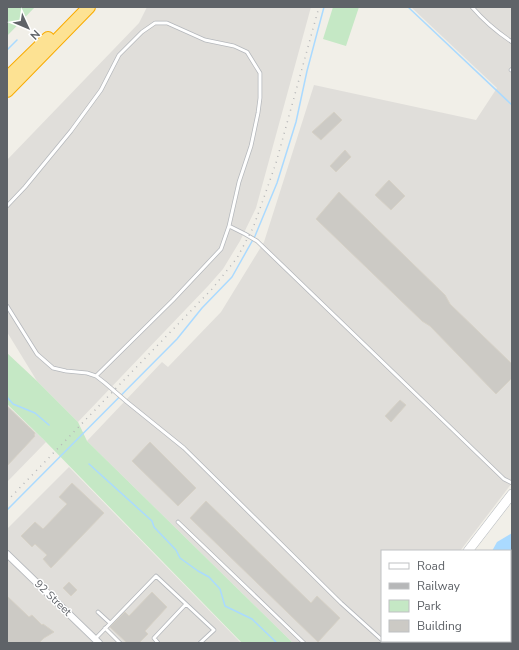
<svg xmlns="http://www.w3.org/2000/svg" width="519" height="650" font-family="'Nunito Sans',sans-serif">
	<style>
		.industrial { fill: #e0deda }
		.green { fill: #c5e8c5 }
		.water { fill: #aadaff }
		.lines { fill: none; stroke-linecap: round; stroke-linejoin: round }
		.stream { stroke: #aadaff; stroke-width: 1.5 }
		.building { fill: #cccac5; stroke: #d6d1c6 }
		.lane-casing { stroke: #b5b8bc; stroke-width: 4.5 }
		.street-casing { stroke: #b5b8bc; stroke-width: 8 }
		.secondary-casing { stroke: #b6babf; stroke-width: 10 }
		.highway-casing { stroke: #f9ab00; stroke-width: 14 }
		.lane { stroke: #fff; stroke-width: 3 }
		.street { stroke: #fff; stroke-width: 6 }
		.secondary { stroke: #fff; stroke-width: 9 }
		.highway { stroke: #fde293; stroke-width: 12 }
		.rail { stroke: #b6b7b8; stroke-width: 1.5; stroke-dasharray: 1 5; stroke-linecap: butt }
		.labels { text-anchor: middle; dominant-baseline: central; stroke-width: 3; stroke-linejoin: round; paint-order: stroke }
		.street-label { font-size: 11px; fill: #5f6368; stroke: #fff }
	</style>
	<rect width="100%" height="100%" fill="#f1efe8"/>
	<path class="industrial" d="M147 7H311L256 208 240 241 223 269 208 286 78 422 37 381 7 332V160L139 23Z
		M411 7H512V483L460 551H382V641H405L404 643H293L87 441 162 362 168 367 221 312 264 242 314 85 476 120 497 88Z
		M7 405 46 442 7 482Z
		M69 467 241 643H7V529Z"/>
	<path class="green" d="M7 7H35L7 36Z
		M333 7H359L346 46 323 39Z
		M7 353 37 381 78 422 87 441 293 643H242L46 442 7 404Z"/>
	<path class="water" d="M512 533V643H451L452 641H510V551H492L497 542Z"/>
	<g class="lines">
		<path class="stream" d="M408 7 512 105
			M7 50 17 40
			M7 397 13 404 35 413 49 425
			M89 464 152 521 154 527 176 550 180 558 198 571 209 577 220 589 225 606 252 619 277 643
			M7 510 177 339 202 308 232 277 255 236 277 183 296 122 307 71 324 7"/>
	</g>
	<path class="building" d="M334 112 342 120 321 140 312 132Z
		M345 150 351 157 336 172 330 166Z
		M389 180 405 196 391 210 375 195Z
		M339 192 445 295 450 304 512 364V378L496 394 430 326 422 321 316 219Z
		M400 400 406 405 391 422 385 416Z
		M7 406 35 433 34 435 35 436 7 466Z
		M150 442 196 488 178 506 132 461Z
		M72 483 104 513 51 568 43 559 47 555 35 544 32 547 21 536 35 522 43 529 67 504 59 497Z
		M206 501 311 603 317 596 340 618 318 642 190 518Z
		M69 582 77 590 71 596 63 588Z
		M152 592 167 607 145 631 148 634 139 643H127L110 627 125 612 129 616Z
		M7 596 29 617 32 615 42 625 43 624 54 632 44 638 39 643H7Z"/>
	<g class="lines">
		<defs>
			<path id="lane" d="M472 7C484 21 497 32 512 42
				M511 70 512 69
				M7 206 25 187 71 131 101 90 119 55 142 32 155 23H167L205 40 234 46 247 52 260 73V98L258 113 251 146 239 182 229 226 245 234 257 241 504 479 512 483
				M7 306 37 354 53 368 66 371 87 373 96 376 105 383 127 402 184 448 341 603 382 640
				M96 376 173 300 221 249 229 226
				M178 522 304 643
				M98 612 110 623
				M105 628 120 643
				M95 639 156 576 214 630 200 643
				M158 643 154 638 186 604"/>
			<path id="street" d="M7 554 99 643"/>
			<path id="secondary" d="M468 551 512 494
				M412 643 414 641"/>
			<path id="highway" d="M7 78 48 38
				M7 91 89 7"/>
		</defs>
		<use href="#lane" class="lane-casing"/>
		<use href="#street" class="street-casing"/>
		<use href="#secondary" class="secondary-casing"/>
		<use href="#highway" class="highway-casing"/>
		<use href="#lane" class="lane"/>
		<use href="#street" class="street"/>
		<use href="#secondary" class="secondary"/>
		<use href="#highway" class="highway"/>
		<path class="rail" d="M7 501 212 289 237 258 253 228 262 203 276 163 319 7"/>
	</g>
	<g class="labels">
		<g class="street-label">
			<text transform="translate(53 598) rotate(44)">92 Street</text>
		</g>
	</g>
	<rect width="519" height="650" fill="none" stroke="#5f6368" stroke-width="16"/>
	<rect x="381" y="550" width="130" height="92" fill="#ffffff" stroke="#bfc1c3"/>
	<rect x="389" y="563" width="20" height="6" fill="#ffffff" stroke="#bfc1c3"/>
	<text x="417" y="570" font-size="12" fill="#5f6368">Road</text>
	<rect x="389" y="583" width="20" height="6" fill="#b6b7b8" stroke="#bfc1c3"/>
	<text x="417" y="590" font-size="12" fill="#5f6368">Railway</text>
	<rect x="389" y="600" width="20" height="12" fill="#c5e8c5" stroke="#bfc1c3"/>
	<text x="417" y="610" font-size="12" fill="#5f6368">Park</text>
	<rect x="389" y="620" width="20" height="12" fill="#cccac5" stroke="#bfc1c3"/>
	<text x="417" y="630" font-size="12" fill="#5f6368">Building</text>
	<g transform="translate(28 28) rotate(134)" stroke="#ffffff" stroke-width="3" paint-order="stroke">
	<path d="M0-3L7 15L0 10L-7 15Z" fill="#5f6368"/>
	<text y="-6" font-size="11" font-weight="bold" text-anchor="middle" fill="#5f6368">N</text>
	</g>
</svg>
